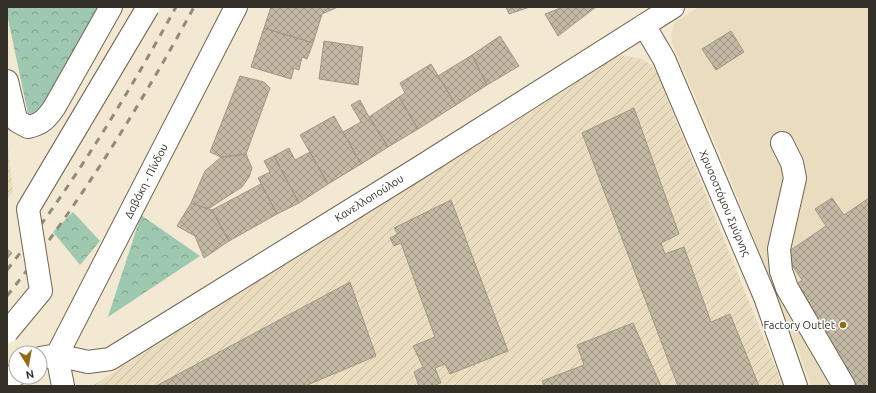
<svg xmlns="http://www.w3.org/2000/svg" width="876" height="393" font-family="Ubuntu,sans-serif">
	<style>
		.built { fill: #e9dcbf }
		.industrial { fill: url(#industrial-furrows) }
		.park { fill: url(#park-crowns) }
		.building { fill: url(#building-cross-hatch); stroke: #a19884 }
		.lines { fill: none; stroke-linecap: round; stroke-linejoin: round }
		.minor-casing { stroke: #6f6653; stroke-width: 24 }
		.minor { stroke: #fff; stroke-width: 22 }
		.rail { stroke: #918b7c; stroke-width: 3; stroke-dasharray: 7 7; stroke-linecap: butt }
		.minor-bridge-casing { stroke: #6f6653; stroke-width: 24; stroke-linecap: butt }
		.minor-bridge { stroke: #fff; stroke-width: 22 }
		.poi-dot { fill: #936a14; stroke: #fff; stroke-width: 1.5 }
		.labels { text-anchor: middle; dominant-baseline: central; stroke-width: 3; stroke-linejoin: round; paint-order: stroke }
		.street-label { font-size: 11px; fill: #343028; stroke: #fff }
		.poi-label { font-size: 11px; fill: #343028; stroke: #fff; text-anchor: end }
	</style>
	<defs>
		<pattern id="industrial-furrows" width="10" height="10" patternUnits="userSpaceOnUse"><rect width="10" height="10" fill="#e9dcbf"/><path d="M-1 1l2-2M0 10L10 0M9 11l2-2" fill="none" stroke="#c8bda4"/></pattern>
		<pattern id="park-crowns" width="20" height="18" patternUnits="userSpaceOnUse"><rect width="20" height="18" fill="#9fc8b1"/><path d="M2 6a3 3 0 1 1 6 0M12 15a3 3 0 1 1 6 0" fill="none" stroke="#82a390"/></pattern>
		<pattern id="building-cross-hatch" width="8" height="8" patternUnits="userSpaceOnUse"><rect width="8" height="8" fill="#c2b8a3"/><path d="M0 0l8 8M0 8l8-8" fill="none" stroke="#9e9685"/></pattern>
	</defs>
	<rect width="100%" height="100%" fill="#f3e9d3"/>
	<path class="built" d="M699 7H869V386H812L728 173 672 43 671 34 675 22Z"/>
	<path class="industrial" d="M621 55 642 59 650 64 657 73 783 386H92L609 59Z
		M7 140 13 192 7 199Z"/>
	<path class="park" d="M8 7H100L42 111 28 114 7 14Z
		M73 212 100 241 80 265 53 232Z
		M141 215 200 256 108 317Z"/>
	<path class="building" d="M271 7H338L322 14 313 43 264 28Z
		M506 7H530L509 14Z
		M563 7H596L558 36 545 14Z
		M264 28 313 43 307 59 302 57 299 70 294 68 291 79 251 67Z
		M731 31 744 52 716 70 702 49Z
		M500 36 519 66 487 85 472 55Z
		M324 41 363 47 358 85 319 79Z
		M472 55 487 85 456 105 438 76Z
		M431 64 456 105 418 129 399 97 405 93 400 83Z
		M240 76 264 82 270 88 246 154 221 157 210 152Z
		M399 97 418 129 388 147 369 117Z
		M360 100 369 117 388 147 361 164 343 132 361 122 351 105Z
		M634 108 679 234 661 243 665 254 684 247 711 322 730 314 759 386H678L582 133Z
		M334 116 361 164 328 184 300 135Z
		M289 148 295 160 310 152 328 184 299 203 274 156Z
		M246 154 252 168 249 177 242 187 208 209 191 203 205 171 221 157Z
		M274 156 299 203 277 214 258 178 270 172 264 161Z
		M261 184 277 214 229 241 212 210Z
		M832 198 844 215 869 198V386H849L793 287 802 280 785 254 826 226 815 209Z
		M451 200 508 351 450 374 445 364 435 368 441 383 432 386H419L414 372 423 367 413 346 435 337 401 243 394 246 390 238 398 234 394 228Z
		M191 203 212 210 229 241 204 258 195 236 177 226Z
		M7 249 12 253 7 259Z
		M350 282 376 356 305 386H156Z
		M633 323 661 386H544L542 381 584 365 577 345Z"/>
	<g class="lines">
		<defs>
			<path id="minor" d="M644 25 664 59 765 297 796 386
				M7 81 15 115 17 121 28 127C42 124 46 119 54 108L111 7
				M782 143 792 163 795 178 779 249 781 271 787 288 844 386
				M57 355 236 7
				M57 355 63 386
				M40 358 57 355 88 362 110 359 417 169 673 7
				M7 383 16 374"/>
		</defs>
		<use href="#minor" class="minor-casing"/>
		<use href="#minor" class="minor"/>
		<path class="rail" d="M7 270C71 188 126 98 176 7
			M7 296C78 206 139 108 194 7"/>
		<defs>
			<path id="minor-bridge" d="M7 332 41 291 28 209 148 7"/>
		</defs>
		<use href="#minor-bridge" class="minor-bridge-casing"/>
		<use href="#minor-bridge" class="minor-bridge"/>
	</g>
	<circle class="poi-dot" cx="843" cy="325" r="4"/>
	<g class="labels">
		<g class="street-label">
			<text transform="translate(146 181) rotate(-63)">Δαβάκη - Πίνδου</text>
			<text transform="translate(369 198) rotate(-32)">Κανελλοπούλου</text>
			<text transform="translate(725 203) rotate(67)">Χρυσοστόμου Σμύρνης</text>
		</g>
		<g class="poi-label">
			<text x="835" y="325">Factory Outlet</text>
		</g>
	</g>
	<rect width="876" height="393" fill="none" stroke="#343028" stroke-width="16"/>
	<g transform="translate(28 365) rotate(169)"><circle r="19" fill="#ffffff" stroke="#aeaca9"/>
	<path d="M0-3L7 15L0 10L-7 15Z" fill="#936a14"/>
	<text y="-6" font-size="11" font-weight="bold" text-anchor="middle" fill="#343028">N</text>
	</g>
</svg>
